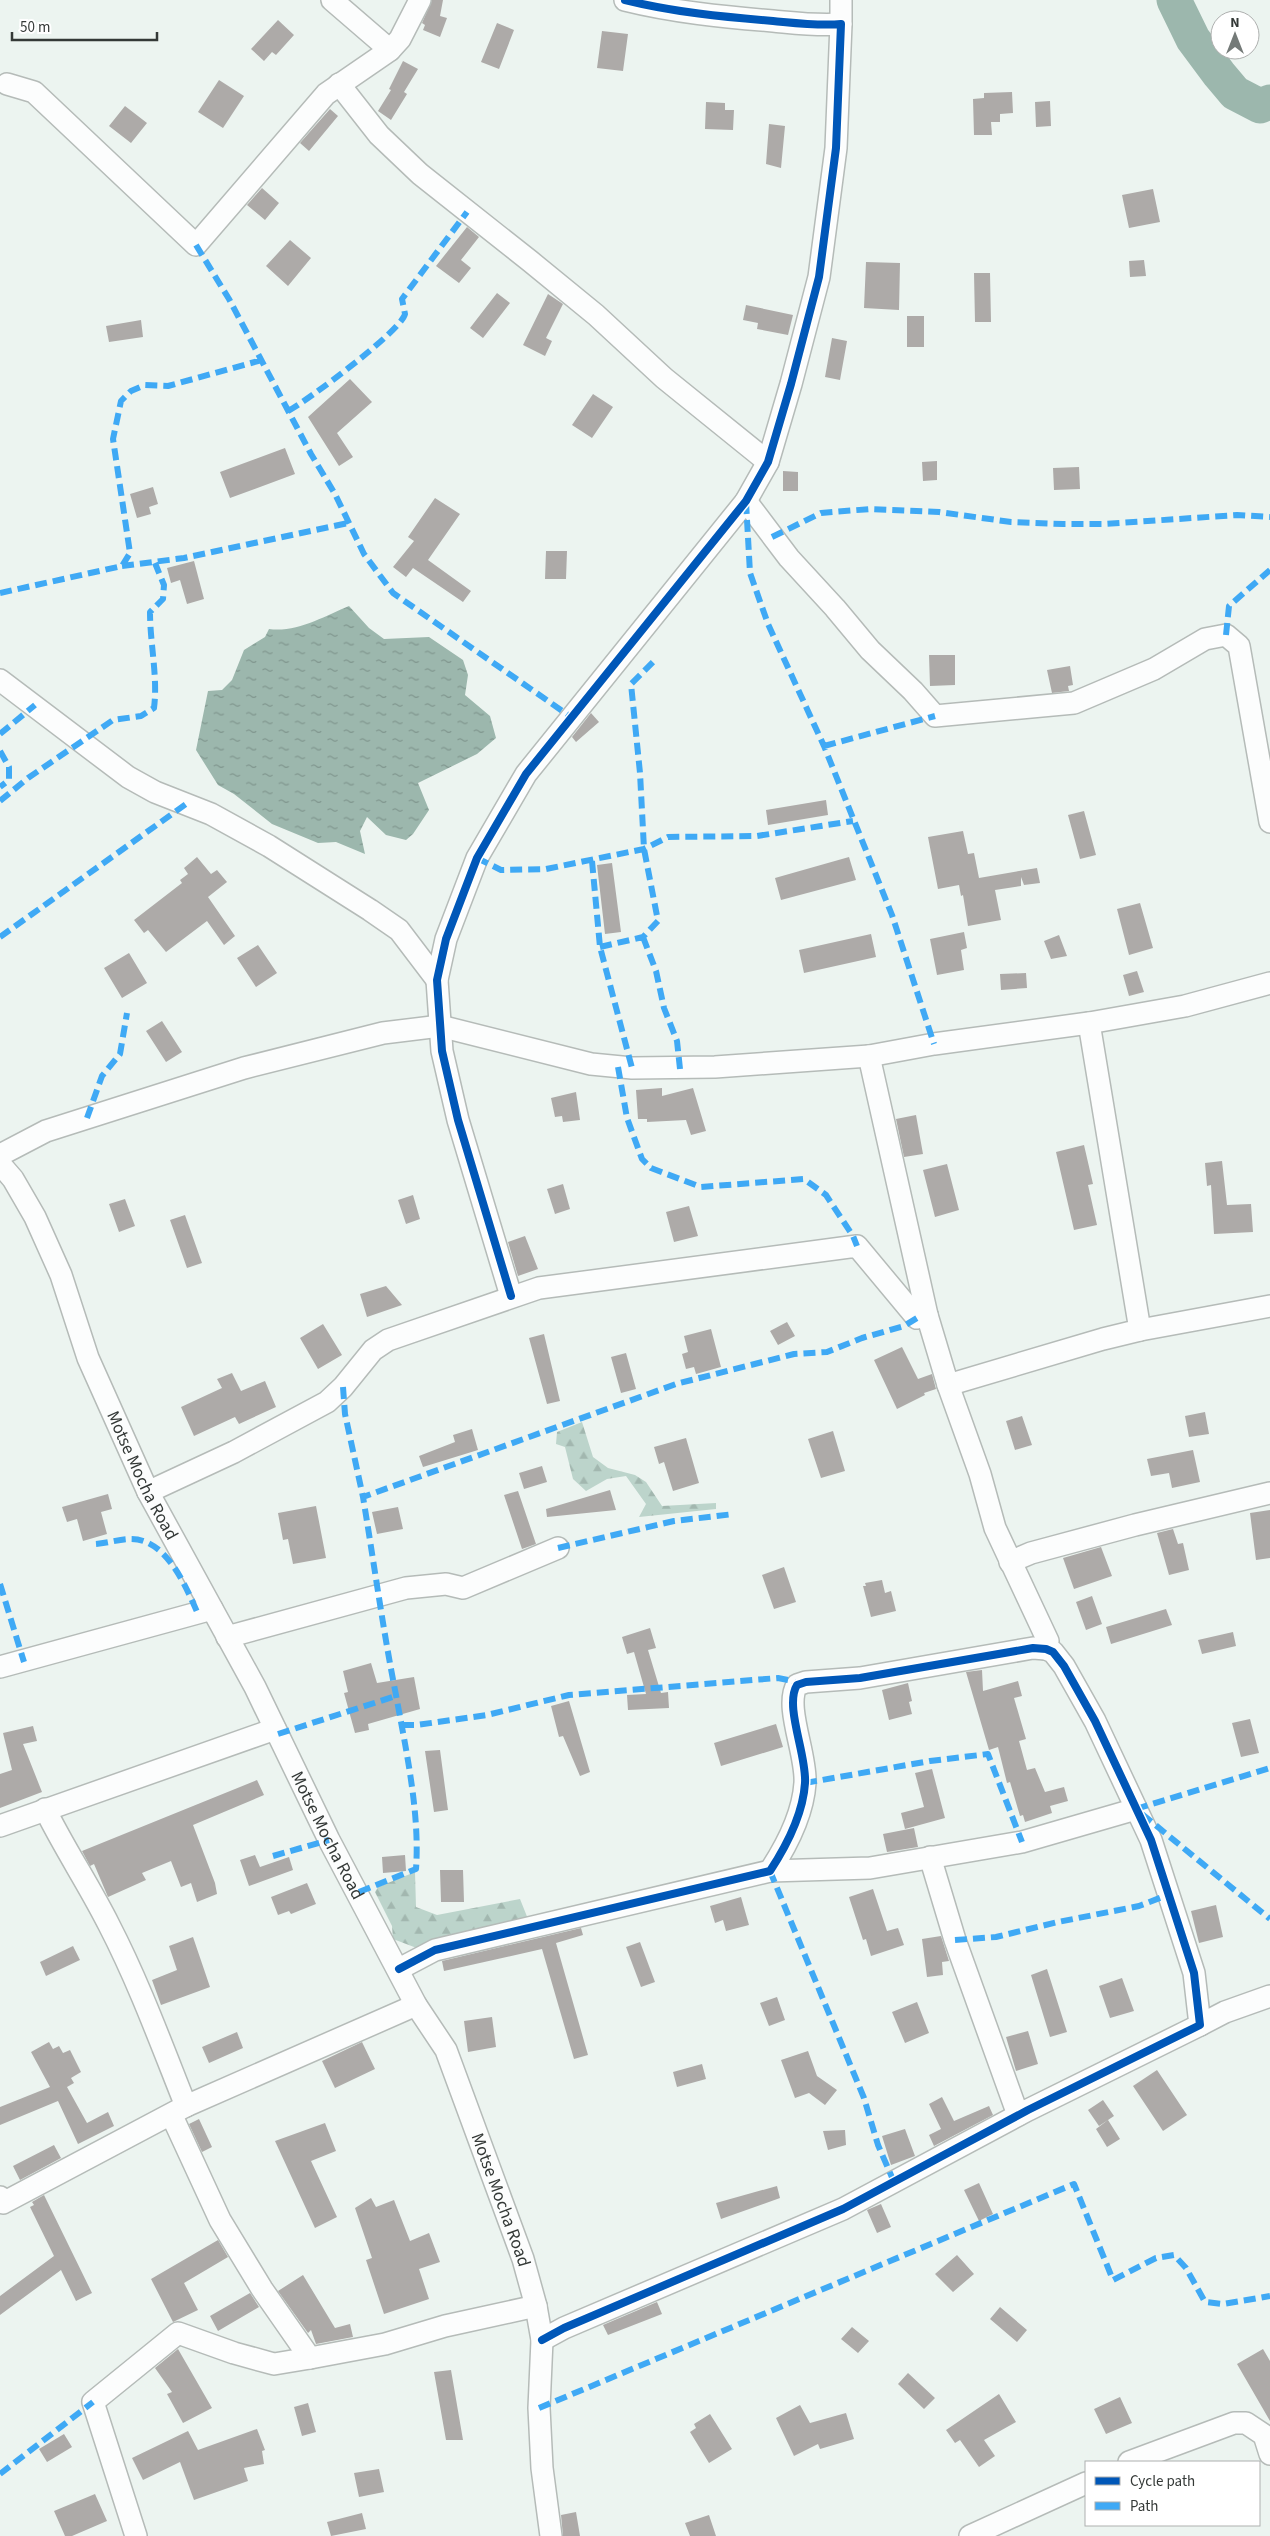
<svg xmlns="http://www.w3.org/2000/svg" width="1270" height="2536" font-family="'Source Sans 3',sans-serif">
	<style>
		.forest { fill: url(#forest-firs) }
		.water { fill: url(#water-ripples) }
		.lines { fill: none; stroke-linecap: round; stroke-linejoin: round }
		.river { stroke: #9cb7ad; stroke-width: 35 }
		.building { fill: #adaaa8 }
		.street-casing { stroke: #b5bbb8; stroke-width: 24 }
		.street { stroke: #fcfdfd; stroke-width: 21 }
		.quiet { stroke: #3fa9f5; stroke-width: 6; stroke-dasharray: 12 6; stroke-linecap: butt }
		.cycleway-casing { stroke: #fff; stroke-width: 11 }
		.cycleway { stroke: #0057b8; stroke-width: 8 }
		.labels { text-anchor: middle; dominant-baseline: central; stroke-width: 5; stroke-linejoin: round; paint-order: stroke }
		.street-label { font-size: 18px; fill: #343937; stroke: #fff }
	</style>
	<defs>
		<pattern id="forest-firs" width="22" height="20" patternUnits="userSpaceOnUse" patternTransform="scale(1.25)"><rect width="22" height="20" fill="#bcd4cb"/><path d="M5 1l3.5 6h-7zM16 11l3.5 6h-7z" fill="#a2b7af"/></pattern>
		<pattern id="water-ripples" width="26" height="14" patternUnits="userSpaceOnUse" patternTransform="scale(1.25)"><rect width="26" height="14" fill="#9cb7ad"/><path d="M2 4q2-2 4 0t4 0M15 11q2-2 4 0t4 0" fill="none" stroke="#80968e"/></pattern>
	</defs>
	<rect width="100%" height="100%" fill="#ecf4f0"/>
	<path class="forest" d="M582 1422 593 1457 608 1468 635 1475 646 1482 662 1506 716 1503V1509L639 1517 646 1504 626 1476 607 1479 586 1491 573 1479 565 1447 556 1444 557 1432Z
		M415 1872 416 1907 437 1915 520 1899 528 1919 422 1950 393 1939 392 1926 375 1892 378 1887Z"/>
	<path class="water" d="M349 606 369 628 384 639 429 637 463 660 468 675 465 695 490 716 496 738 477 754 418 783 429 810 413 834 406 840 386 835 367 817 360 831 365 854 336 842 318 843 272 824 234 794 218 785 196 750 208 691 222 690 232 680 244 650 265 637 269 629C296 633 325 616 349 606Z"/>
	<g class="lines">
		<path class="river" d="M1174 0 1193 39 1219 74 1235 93 1260 106 1270 102"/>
	</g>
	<path class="building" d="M432 0H443L440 16 447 18 440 37 423 30 425 25 422 23Z
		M278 20 294 35 276 55 272 52 264 61 251 49Z
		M497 23 514 30 499 69 481 62Z
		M602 31 628 34 623 71 597 68Z
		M403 61 418 69 404 92 407 94 391 120 378 111 391 90 389 89Z
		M219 80 244 96 223 128 198 112Z
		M1012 92 1013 113 1000 114V122H991L992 135H974L973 99 984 98V93Z
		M1050 101 1051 126 1036 127 1035 102Z
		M706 102 725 103V110H734L733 130 705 129Z
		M125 106 147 123 131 143 109 126Z
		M330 109 338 116 309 151 300 143Z
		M769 124 785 126 781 168 766 164Z
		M262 188 279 203 265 220 247 205Z
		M1153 189 1160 222 1129 228 1122 195Z
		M467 227 479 237 461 260 471 268 459 283 436 266Z
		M290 240 311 258 288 286 266 266Z
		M1144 260 1146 276 1130 277 1129 261Z
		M866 262 900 263 899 310 864 308Z
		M974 273H990L991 322H975Z
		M497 293 510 303 483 338 470 328Z
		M548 294 563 304 546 338 552 341 545 356 523 345Z
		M746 305 793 315 788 335 757 329 758 323 743 320Z
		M907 316H924V347H907Z
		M141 320 143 337 109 342 106 326Z
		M832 338 847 341 840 380 825 377Z
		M350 379 372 402 337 433 353 457 339 466 308 417Z
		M593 394 613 407 592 438 572 425Z
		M285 448 295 474 230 498 220 472Z
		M937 461V480L923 481 922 462Z
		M1079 467 1080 489 1054 490 1053 468Z
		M783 471 798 472V491H783Z
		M153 487 158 504 149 507 151 514 137 518 130 494Z
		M435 498 460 514 428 560 471 591 463 602 413 568 406 577 393 567 414 541 408 537Z
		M546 551H567L566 579H545Z
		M194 561 204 599 187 604 180 580 171 583 167 568Z
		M929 655H955V685L930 686Z
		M1070 666 1073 685 1068 686 1069 691 1052 693 1047 670Z
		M591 713 599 722 576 742 572 737Z
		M826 800 828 815 768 825 766 810Z
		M1084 811 1096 855 1080 859 1068 815Z
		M963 831 968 854 974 853 979 878 1037 868 1040 883 1024 885 1021 877V886L995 890 1001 920 968 926 963 895 961 896 959 885 938 889 928 837Z
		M197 857 211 874 217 870 227 882 208 897 235 936 224 945 207 921 166 952 148 930 144 933 134 920 182 883 180 880 188 874 184 868Z
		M849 857 856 880 781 900 775 878Z
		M612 863 621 932 605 934 597 865Z
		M1140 903 1153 948 1129 955 1117 909Z
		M964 932 967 948 961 950 964 970 937 975 930 939Z
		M871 934 876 957 804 973 799 950Z
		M1059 935 1067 956 1051 959 1044 941Z
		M258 945 277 973 256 987 237 958Z
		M129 953 147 983 122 998 104 968Z
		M1137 971 1144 992 1129 996 1123 975Z
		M1026 973 1027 988 1001 990 1000 974Z
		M162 1021 182 1052 166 1062 146 1031Z
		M662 1088V1096L693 1088 706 1131 691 1135 686 1120 647 1122V1119H638L636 1090Z
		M576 1092 580 1120 563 1122 562 1116 555 1117 551 1098Z
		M916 1115 923 1154 904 1157 896 1119Z
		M1084 1145 1093 1184 1088 1185 1097 1225 1074 1230 1056 1152Z
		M1222 1161 1227 1205 1251 1204 1253 1232 1214 1234 1211 1185 1207 1186 1205 1163Z
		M947 1164 959 1210 935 1217 923 1170Z
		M563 1184 570 1209 555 1214 547 1189Z
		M413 1195 420 1219 406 1224 398 1200Z
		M125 1199 135 1226 119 1232 109 1204Z
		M689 1206 698 1236 674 1242 666 1212Z
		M185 1215 202 1263 187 1268 170 1220Z
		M525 1236 538 1269 518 1276 508 1242Z
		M386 1286 402 1305 367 1317 360 1294Z
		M787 1322 795 1336 778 1345 770 1331Z
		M323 1324 342 1355 318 1369 300 1338Z
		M711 1329 721 1367 696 1374 694 1367 686 1369 682 1354 688 1352 684 1336Z
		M544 1334 560 1401 547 1404 529 1338Z
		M902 1347 918 1379 932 1374 936 1389 924 1393 925 1395 897 1409 874 1360Z
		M626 1353 636 1389 621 1393 611 1357Z
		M232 1373 241 1391 265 1381 276 1407 239 1424 235 1417 194 1436 181 1407 222 1388 217 1379Z
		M1205 1412 1209 1434 1189 1437 1185 1416Z
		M1022 1416 1032 1445 1015 1450 1006 1421Z
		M472 1429 478 1450 423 1467 419 1456 455 1442 453 1435Z
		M833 1431 845 1471 821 1478 808 1439Z
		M686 1438 699 1483 673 1491 664 1462 659 1464 654 1447Z
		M1193 1450 1200 1482 1172 1488 1169 1473 1151 1476 1147 1459Z
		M542 1466 547 1482 524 1489 519 1473Z
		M610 1490 616 1510 547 1517 546 1509Z
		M518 1491 536 1544 522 1549 504 1495Z
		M108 1494 112 1509 101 1512 107 1534 83 1541 77 1519 67 1522 62 1507Z
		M316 1506 326 1558 293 1564 288 1539 283 1540 278 1513Z
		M398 1507 403 1529 377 1534 372 1512Z
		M1270 1510V1558L1256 1560 1250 1513Z
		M1173 1529 1178 1544 1183 1543 1189 1570 1169 1575 1157 1533Z
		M1101 1547 1112 1576 1074 1589 1063 1558Z
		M784 1567 796 1602 774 1609 762 1575Z
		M882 1580 885 1593 891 1591 896 1611 871 1617 863 1586H866L865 1583Z
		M1092 1596 1102 1624 1086 1630 1076 1602Z
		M1166 1609 1172 1625 1111 1644 1106 1627Z
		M650 1628 656 1648 648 1650 661 1693 668 1692 669 1708 628 1710 627 1695 646 1694 634 1652 627 1654 622 1637Z
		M1233 1632 1236 1646 1202 1654 1198 1640Z
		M371 1663 377 1683 414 1677 420 1709 368 1724 369 1730 355 1733 344 1693 348 1692 343 1671Z
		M982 1670 983 1691 1018 1681 1022 1696 1014 1698 1026 1739 1019 1741 1027 1770 1035 1768 1045 1792 1064 1787 1068 1801 1050 1806 1052 1813 1025 1822 1023 1815 1020 1816 1010 1782 1007 1783 998 1747 989 1750 966 1672Z
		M908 1683 912 1701 909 1702 912 1714 889 1720 882 1690Z
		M569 1701 590 1772 580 1776 563 1736 559 1737 551 1706Z
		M1250 1719 1259 1753 1241 1757 1232 1723Z
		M776 1724 783 1747 721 1766 714 1743Z
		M33 1726 37 1741 23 1744 42 1792 0 1808V1774L12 1770 3 1733Z
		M440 1750 448 1810 434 1812 425 1751Z
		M932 1769 945 1818 905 1829 901 1813 924 1807 915 1773Z
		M257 1780 264 1795 193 1825 215 1883 217 1894 197 1902 191 1883 181 1887 171 1861 142 1873 146 1880 108 1897 94 1864 90 1866 82 1851Z
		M914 1828 918 1847 887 1852 883 1834Z
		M255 1855 260 1867 289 1857 293 1870 249 1886 240 1860Z
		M405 1855 406 1871 383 1873 382 1857Z
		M440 1870H463L464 1902H441Z
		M307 1883 316 1904 291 1914 289 1911 278 1915 271 1897Z
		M873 1889 887 1931 898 1928 904 1945 871 1956 866 1939 863 1940 849 1897Z
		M741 1897 749 1925 726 1931 723 1920 715 1923 710 1906Z
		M1216 1905 1223 1937 1199 1943 1191 1911Z
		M581 1928 583 1935 556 1943 588 2055 574 2059 542 1949 444 1971 442 1961Z
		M941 1936 949 1961 942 1962 943 1975 927 1977 922 1939Z
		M193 1937 210 1987 161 2005 152 1980 177 1970 169 1946Z
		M640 1942 655 1982 641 1987 626 1947Z
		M73 1946 80 1960 46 1976 40 1962Z
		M1047 1969 1067 2032 1050 2037 1031 1975Z
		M1122 1978 1134 2011 1110 2018 1099 1986Z
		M777 1997 785 2020 769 2026 760 2003Z
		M917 2002 929 2033 905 2043 892 2012Z
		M492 2017 496 2047 468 2052 464 2021Z
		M1028 2031 1038 2064 1016 2071 1006 2037Z
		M237 2032 243 2048 209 2063 202 2047Z
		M49 2042 53 2049 59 2046 63 2053 70 2050 81 2072 71 2078 74 2083 67 2087 87 2123 108 2112 114 2126 78 2144 58 2101 0 2125V2107L50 2087 31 2052Z
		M362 2042 375 2069 335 2088 322 2061Z
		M808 2051 817 2076 837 2090 825 2105 809 2093 795 2098 781 2060Z
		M702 2064 706 2079 677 2087 673 2072Z
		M1157 2070 1187 2115 1163 2131 1133 2086Z
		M942 2097 954 2121 989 2106 993 2115 934 2146 929 2135 941 2129 929 2104Z
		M1103 2100 1114 2116 1099 2126 1088 2110Z
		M199 2119 212 2147 202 2152 189 2124Z
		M1108 2120 1120 2139 1107 2147 1096 2129Z
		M325 2123 336 2151 311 2161 337 2217 315 2228 275 2141Z
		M905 2129 915 2156 891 2165 882 2136Z
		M845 2130 846 2145 828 2150 823 2131Z
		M54 2145 61 2158 20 2180 13 2166Z
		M979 2183 993 2214 979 2221 964 2190Z
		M777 2186 780 2198 721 2219 716 2203Z
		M44 2195 92 2293 76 2301 61 2270 0 2315V2296L54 2256 30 2207 34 2205 32 2202Z
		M371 2198 376 2207 394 2200 410 2241 429 2233 440 2262 419 2269 429 2299 384 2314 366 2260 372 2258 355 2208Z
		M881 2204 891 2227 877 2233 867 2210Z
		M218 2240 228 2257 184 2283 198 2310 173 2322 151 2279Z
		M957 2255 974 2274 953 2292 935 2274Z
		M303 2275 335 2328 350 2324 353 2337 316 2344 311 2330 308 2333 278 2291Z
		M250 2293 259 2307 218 2331 210 2316Z
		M657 2302 662 2314 608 2335 603 2325Z
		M1000 2307 1027 2330 1017 2342 990 2319Z
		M852 2327 869 2341 858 2353 841 2339Z
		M178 2349 212 2408 183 2423 167 2394 172 2392 155 2368Z
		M1263 2349 1270 2361V2421L1237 2364Z
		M451 2370 463 2440H446L434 2372Z
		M908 2373 935 2398 924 2409 898 2384Z
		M999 2394 1016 2422 984 2440 995 2456 979 2467 960 2440 955 2443 946 2430Z
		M1120 2397 1132 2423 1106 2434 1094 2409Z
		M308 2403 316 2432 302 2436 294 2407Z
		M800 2405 810 2423 846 2413 854 2439 820 2449 818 2444 794 2456 776 2418Z
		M710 2414 732 2449 709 2463 690 2432 696 2428 694 2424Z
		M257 2429 265 2450 262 2451 264 2464 244 2468 248 2481 194 2500 180 2462 143 2480 132 2458 188 2431 198 2450Z
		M64 2434 72 2447 47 2462 39 2449Z
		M379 2469 384 2492 359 2497 354 2473Z
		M95 2494 107 2521 72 2536H65L54 2511Z
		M576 2512 580 2536H563L561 2515Z
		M362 2513 366 2529 331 2536 327 2522Z
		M709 2515 716 2536H690L685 2523Z"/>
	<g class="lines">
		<defs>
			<g id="street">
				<path d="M332 0 390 50"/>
				<path d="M841 0V24"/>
				<path d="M7 84 34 92 196 245 326 94 390 50 400 39 420 0"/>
				<path d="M339 84 379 135 420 174 530 261 596 315 664 378 768 462"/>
				<path d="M746 501 789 558 835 608 870 650 913 691 935 716 1074 703 1154 669 1205 639 1226 635 1239 646 1270 822"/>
				<path d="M0 680 128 777 155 792 211 814 269 846 370 910 399 930 437 980"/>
				<path d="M869 1056 927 1315 948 1385 980 1474 995 1528 1048 1641 1046 1649"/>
				<path d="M0 1155 46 1131 244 1068 383 1033 440 1026 591 1064 632 1068 715 1067 869 1056 934 1044 1089 1023 1185 1006 1270 983"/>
				<path id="s1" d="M0 1164 13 1179 35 1217 61 1275 88 1358 148 1492 255 1687 329 1840 416 2005 446 2050 523 2259 536 2306 542 2340 539 2408 542 2468 551 2536"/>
				<path d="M511 1296 458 1120 442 1051 437 980 446 939 477 858 526 774 746 501 768 462 791 384 819 277 836 148 841 24C818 26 795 23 773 21 724 17 673 12 625 0"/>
				<path d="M1140 1330 1270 1306"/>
				<path d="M948 1385 1103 1339 1140 1330 1089 1023"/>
				<path d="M148 1492 234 1452 327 1402 343 1387 373 1350 388 1340 539 1288 857 1246 917 1318 927 1315"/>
				<path d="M1010 1562 1031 1553 1135 1525 1270 1493"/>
				<path d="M227 1637 406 1588 446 1584 463 1588 558 1548"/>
				<path d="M0 1667 212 1609"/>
				<path d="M45 1809C64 1848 89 1885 109 1925 139 1983 162 2046 186 2106"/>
				<path d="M0 1826 275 1729"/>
				<path d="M930 1857 955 1940 1018 2115"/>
				<path d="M770 1871 870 1868 1022 1842 1136 1809"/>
				<path d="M399 1969 435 1950 770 1871C787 1845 803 1815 805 1783 807 1755 784 1706 797 1685L806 1682 860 1678 1033 1648 1046 1649 1053 1652 1064 1666 1095 1721 1151 1840 1194 1973 1200 2025 1028 2110 843 2209 564 2328 542 2340"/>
				<path d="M1200 2025 1225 2012 1270 1996"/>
				<path d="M172 2116 220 2220 262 2289 310 2358 385 2344 445 2326 536 2306"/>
				<path d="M0 2197 3 2203 186 2106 416 2005"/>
				<path d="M1129 2462 1234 2423H1246L1264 2435 1270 2454"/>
				<path d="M136 2536 93 2402 178 2333 234 2353 274 2364 310 2358"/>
				<path d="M970 2536 1086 2483"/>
			</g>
		</defs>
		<use href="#street" class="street-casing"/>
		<use href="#street" class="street"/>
		<path class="quiet" d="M196 245 229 299 311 454 335 494 364 554 393 593 571 717
			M288 411C307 401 401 331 405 314L402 299 467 212
			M746 502 750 573 768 624 824 746 892 915 934 1044
			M772 537 821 513 870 509 939 512 1011 522 1063 524H1104L1237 515 1270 517
			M122 566 184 558 348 523
			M0 593 122 566 130 553 113 439 121 401 131 391 145 385 168 386 262 360
			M1226 635 1229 606 1270 570
			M0 734 35 705
			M824 746 935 716
			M0 751 9 767V780L0 787
			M0 801 28 778 113 720 141 716 154 708C158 677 150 644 150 612L163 599 164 585 155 563
			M477 858 501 870 546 869 644 849 668 837 757 836 853 821
			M592 861 600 947 632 1068
			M0 937 186 804
			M643 937 656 971 664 1008 677 1041 680 1069
			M600 947 643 937 658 921 644 849 640 773 631 684 657 658
			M618 1067 627 1118 642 1159 651 1168 701 1187 804 1179 826 1195 853 1236 857 1246
			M87 1118 102 1076 120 1054 127 1013
			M343 1387 345 1414 363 1497 676 1384 794 1354 827 1352 862 1338 904 1326 917 1318
			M96 1544C108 1543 120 1539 131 1539 167 1539 186 1587 198 1614
			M558 1548 674 1521 734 1514
			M0 1584 24 1662
			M402 1725H417L487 1715 569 1695 778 1678 793 1681 797 1685
			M278 1734 396 1696
			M805 1783 930 1761 988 1754 1022 1842
			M1136 1809 1270 1768
			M1142 1814 1270 1919
			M273 1856 329 1840
			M770 1871 864 2098 878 2145 894 2182
			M359 1892 416 1869C420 1813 406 1750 396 1695 383 1630 374 1563 363 1497
			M955 1940 996 1937 1058 1922 1139 1906 1170 1894
			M539 2408 1074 2184 1113 2280 1156 2258 1174 2255 1186 2268 1205 2302 1223 2304 1270 2296
			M0 2474 93 2402"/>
		<defs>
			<path id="cycleway" d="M511 1296 458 1120 442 1051 437 980 446 939 477 858 526 774 746 501 768 462 791 384 819 277 836 148 841 24C818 26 795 23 773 21 724 17 673 12 625 0
				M399 1969 435 1950 770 1871C787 1845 803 1815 805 1783 807 1755 784 1706 797 1685L806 1682 860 1678 1033 1648 1046 1649 1053 1652 1064 1666 1095 1721 1151 1840 1194 1973 1200 2025 1028 2110 843 2209 564 2328 542 2340"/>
		</defs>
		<use href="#cycleway" class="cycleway-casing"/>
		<use href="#cycleway" class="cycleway"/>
	</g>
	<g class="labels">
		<g class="street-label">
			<text stroke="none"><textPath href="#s1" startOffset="344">Motse Mocha Road</textPath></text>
			<text stroke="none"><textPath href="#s1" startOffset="749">Motse Mocha Road</textPath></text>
			<text stroke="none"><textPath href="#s1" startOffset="1154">Motse Mocha Road</textPath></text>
		</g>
	</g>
	<rect x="1085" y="2461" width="175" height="65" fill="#ffffff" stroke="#aeb0af"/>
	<rect x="1095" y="2477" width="25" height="8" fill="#0057b8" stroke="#aeb0af"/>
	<text x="1130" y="2486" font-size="15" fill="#343937">Cycle path</text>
	<rect x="1095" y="2502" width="25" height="8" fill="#3fa9f5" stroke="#aeb0af"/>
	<text x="1130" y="2511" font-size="15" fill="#343937">Path</text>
	<g transform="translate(1235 35)"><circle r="24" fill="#ffffff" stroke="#aeb0af"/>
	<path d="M0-4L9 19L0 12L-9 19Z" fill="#747a78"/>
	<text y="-8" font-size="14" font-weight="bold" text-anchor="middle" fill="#343937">N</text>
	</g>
	<path d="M12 32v8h145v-8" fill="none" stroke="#343937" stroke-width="2.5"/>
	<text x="20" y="32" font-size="15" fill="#343937" stroke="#ffffff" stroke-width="4" paint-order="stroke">50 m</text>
</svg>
